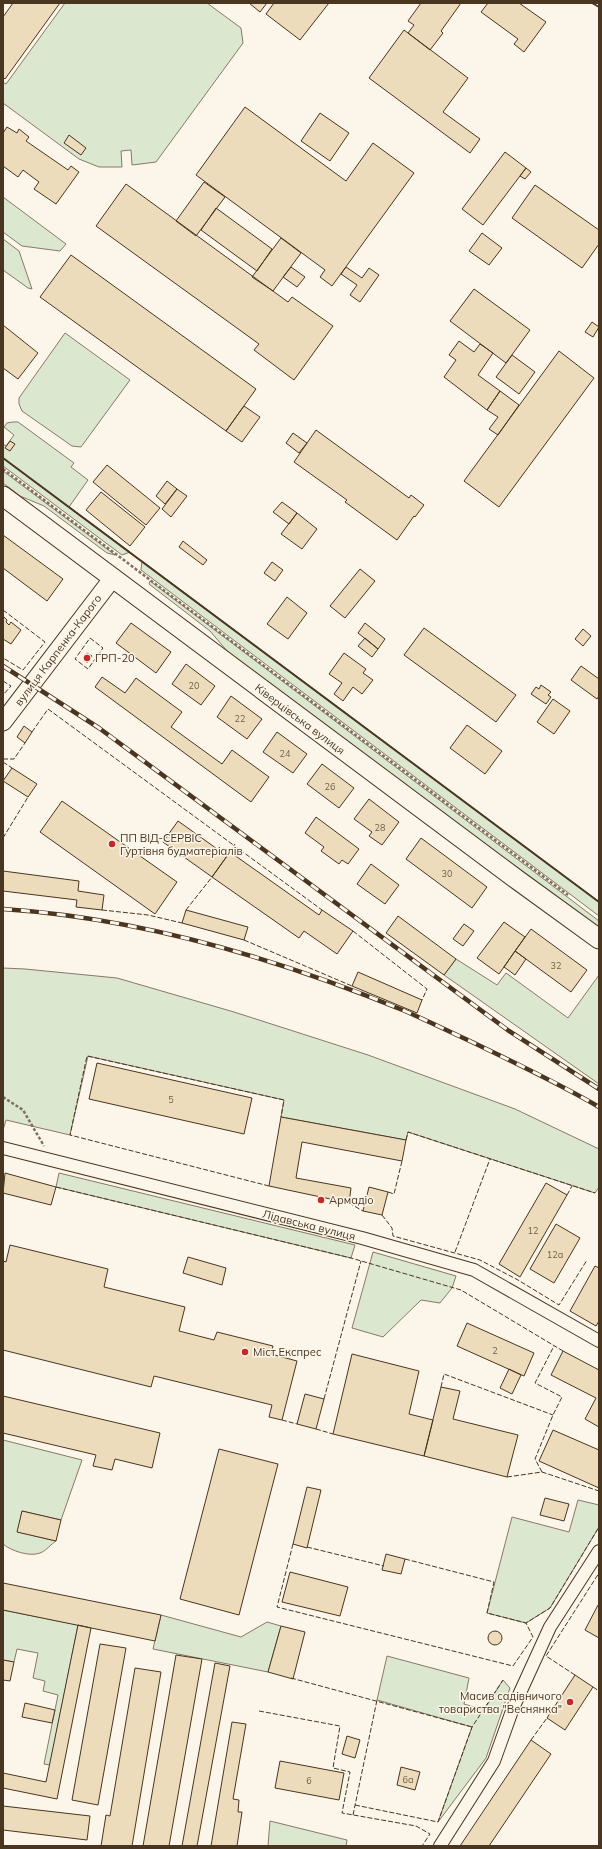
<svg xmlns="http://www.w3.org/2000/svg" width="602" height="1849" font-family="Mulish,sans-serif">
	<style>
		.green { fill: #dce7d0; stroke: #887966 }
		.building { fill: #ecdcbc; stroke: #4a3520 }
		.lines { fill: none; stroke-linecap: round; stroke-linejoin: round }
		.street-casing { stroke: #4a3520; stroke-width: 14 }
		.secondary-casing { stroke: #4a3520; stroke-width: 19 }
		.primary-casing { stroke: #4a3520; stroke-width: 21 }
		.path { stroke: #7f6f5c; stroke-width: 2.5; stroke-dasharray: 3 2; stroke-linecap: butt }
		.street { stroke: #fbf6e9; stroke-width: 12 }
		.secondary { stroke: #fbf6e9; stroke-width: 17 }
		.primary { stroke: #fbf6e9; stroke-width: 19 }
		.rail-casing { stroke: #4a3520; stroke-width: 4.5 }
		.rail { stroke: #fbf6e9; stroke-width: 3; stroke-dasharray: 9; stroke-linecap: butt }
		.fence { stroke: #4a3520; stroke-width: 1; stroke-dasharray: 5 2; stroke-linecap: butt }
		.wall { stroke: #4a3520; stroke-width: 2 }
		.poi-dot { fill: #c62828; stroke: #fbf6e9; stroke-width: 1.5 }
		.labels { text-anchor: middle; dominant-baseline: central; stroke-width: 3; stroke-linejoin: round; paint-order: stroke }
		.number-label { font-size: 9px; fill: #725f47 }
		.street-label { font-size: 11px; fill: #4a3520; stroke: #fbf6e9 }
		.poi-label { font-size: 11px; fill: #4a3520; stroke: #fbf6e9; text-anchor: start }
	</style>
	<rect width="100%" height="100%" fill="#fbf6e9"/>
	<path class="green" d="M65 3H207L241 28 243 43 156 162 132 165 131 150 121 151 122 167H99L79 159 3 103V82L6 84Z
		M3 197 66 244 60 251 22 246 3 232Z
		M3 239 19 251 32 289 28 288 3 270Z
		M65 333 130 380 81 447 72 446 22 411 19 404V398Z
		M12 422H18L74 463 71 467 88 480 69 507 130 552 122 555 3 466V444L6 446 14 435 4 427 7 423Z
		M3 471 115 555 107 553 44 506 20 496 3 483Z
		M142 561 599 902V916L141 570Z
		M150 581 599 921V929L228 652 210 631 149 584Z
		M456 959 497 985 506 973 568 1018 599 975V1084L444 975Z
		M3 968 25 969 117 978 234 1012 368 1055 515 1109 599 1149V1187L595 1193 408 1132 406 1140 281 1117 284 1100 88 1056 70 1135 6 1120 3 1130Z
		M59 1173 355 1245 351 1258 56 1187Z
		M373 1252 456 1276 452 1288 440 1303 421 1300 383 1337 352 1328Z
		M3 1440 82 1460 61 1520 22 1511 18 1532 56 1541C51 1544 46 1551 40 1553 30 1557 11 1551 3 1544Z
		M578 1500 599 1505V1527L550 1608 526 1623 487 1613 512 1517 569 1532Z
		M3 1610 78 1625 50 1765 44 1764 58 1695 43 1691 45 1681 33 1678 38 1653 17 1649 14 1662 3 1660Z
		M161 1615 241 1637 267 1622 281 1626 268 1672 153 1649Z
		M387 1656 469 1678 464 1704 484 1710 503 1680 510 1688 486 1758 438 1822 472 1727 377 1700Z
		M270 1821 347 1840 346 1846H268Z"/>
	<path class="building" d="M13 3H60L5 79 3 77V17Z
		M249 3H267L260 12Z
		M274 3H329L300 40 266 14Z
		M421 3H461L441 31 443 33 430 50 408 33 414 25 408 21Z
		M488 3H519L546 22 524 52 514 44 518 39 481 12Z
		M404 30 468 78 443 112 480 139 470 153 369 78Z
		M245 107 346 181 373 143 414 173 332 286 320 277 325 270 196 175Z
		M320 113 349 133 330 161 301 141Z
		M7 127 17 133 19 129 29 137 26 141 68 170 71 166 79 172 56 204 34 189 39 182 23 170 18 177 3 166V133Z
		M69 135 86 148 81 155 64 143Z
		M505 152 526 168 483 225 462 209Z
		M526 168 531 172 525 179 520 176Z
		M204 182 225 197 196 236 176 221Z
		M126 184 288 302 292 297 333 326 294 380 254 350 259 344 96 226Z
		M535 185 599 230V244L582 268 512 218Z
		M216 208 272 249 257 271 201 230Z
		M482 233 502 248 489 265 469 251Z
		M281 238 301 253 273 291 252 277Z
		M71 255 256 389 226 431 40 297Z
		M291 267 305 277 297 287 283 277Z
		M346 267 362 278 369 268 379 275 360 302 350 295 357 285 341 274Z
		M474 289 530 330 506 363 450 321Z
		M592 322 599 327 593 337 585 332Z
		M3 325 38 353 18 379 3 368Z
		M459 341 474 352 480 344 493 353 478 375 500 391 487 410 444 377 456 360 449 355Z
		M559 351 594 378 499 507 464 481Z
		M512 355 535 372 519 394 496 377Z
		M500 391 519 405 498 435 489 429 498 417 487 410Z
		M244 406 260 417 242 442 226 431Z
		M316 430 409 498 411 495 424 505 415 517 414 516 397 540 345 502 347 500 294 462Z
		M293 433 307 443 299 453 286 443Z
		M10 441 15 444 10 451 5 448Z
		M107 465 160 508 146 525 93 482Z
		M167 481 177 489 165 504 156 496Z
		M177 489 187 496 171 517 162 509Z
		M101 492 145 527 130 546 86 510Z
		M282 502 297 513 289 524 273 512Z
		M297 513 317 529 302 549 281 534Z
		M3 535 63 579 47 601 3 568Z
		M183 541 207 560 203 565 179 547Z
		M272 562 283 570 275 581 264 573Z
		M360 569 375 581 345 618 330 606Z
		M287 597 307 613 288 639 267 624Z
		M3 616 7 620 6 622 9 625 11 622 21 630 11 644 3 639Z
		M131 623 171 652 156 673 116 643Z
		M365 623 385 639 378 649 358 633Z
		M424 628 516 695 496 722 404 655Z
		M583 629 591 636 583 646 575 639Z
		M365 638 378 649 372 657 358 646Z
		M87 653 92 656 87 663 83 659Z
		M344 653 366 669 363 673 373 680 362 694 353 687 343 701 334 694 342 683 329 674Z
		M186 664 215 686 201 705 172 684Z
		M581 666 599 679V696L597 699 571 680Z
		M102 677 125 693 136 678 182 712 171 727 222 764 232 750 269 777 251 802 95 687Z
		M541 685 551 692 548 695 551 697 546 704 531 694 536 687 539 689Z
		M231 696 262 719 247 739 217 717Z
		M553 699 570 711 554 734 537 722Z
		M467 725 502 751 485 774 450 748Z
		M24 726 32 732 25 743 17 737Z
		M277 732 307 754 293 773 263 752Z
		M322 764 354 788 339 808 307 784Z
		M12 768 37 784 28 797 3 781Z
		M369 799 399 822 382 845 369 836 372 832 354 819Z
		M62 801 177 882 155 914 40 832Z
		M316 817 359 849 348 864 342 860 339 864 321 851 324 847 305 833Z
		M178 821 227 856 212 877 163 842Z
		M421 838 487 887 472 908 406 859Z
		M230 852 319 915 322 910 353 931 337 954 304 931 299 938 212 877Z
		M371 864 399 885 385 904 357 884Z
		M3 871 79 881 78 891 104 895 102 910 76 907 77 900 3 891Z
		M186 910 248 927 244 940 182 923Z
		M398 916 456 959 444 975 386 933Z
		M504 922 525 937 499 974 477 958Z
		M464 924 474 931 463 946 453 939Z
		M531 929 587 970 571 992 515 951Z
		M515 951 526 959 515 975 504 967Z
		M358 972 422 1000 417 1013 352 986Z
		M97 1063 252 1098 244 1134 89 1099Z
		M281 1117 406 1140 402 1161 302 1142 296 1178 351 1188 349 1203 269 1186Z
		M5 1173 56 1187 51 1205 3 1193Z
		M546 1183 567 1195 520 1277 499 1264Z
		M369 1187 388 1192 382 1215 363 1211Z
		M556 1224 580 1238 554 1283 530 1269Z
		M10 1245 108 1269 104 1287 185 1307 179 1331 214 1340 217 1332 273 1346 271 1354 297 1361 282 1420 269 1417 272 1405 154 1376 151 1387 3 1350V1261L6 1262Z
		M188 1257 226 1268 222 1285 183 1273Z
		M595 1266 599 1268V1321L596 1326 570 1311Z
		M467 1323 534 1353 524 1376 457 1346Z
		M563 1351 599 1370V1427L585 1419 596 1398 551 1375Z
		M352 1354 419 1371 409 1414 433 1420 424 1456 333 1434Z
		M509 1369 521 1375 512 1394 500 1388Z
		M441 1387 460 1391 453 1419 518 1435 507 1477 424 1456Z
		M305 1394 324 1399 316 1429 297 1424Z
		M3 1396 160 1433 152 1468 115 1459 112 1470 93 1466 96 1455 3 1433Z
		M553 1430 599 1450V1488L539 1461Z
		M219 1449 278 1464 239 1615 180 1599Z
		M307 1487 321 1490 307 1548 293 1544Z
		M545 1498 569 1504 564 1521 540 1515Z
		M22 1511 61 1520 56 1541 17 1532Z
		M386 1554 405 1559 401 1574 382 1570Z
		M290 1572 348 1587 340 1616 282 1602Z
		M3 1583 161 1615 155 1641 3 1610Z
		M598 1605H599V1638L585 1630Z
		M78 1625 91 1628 57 1799 3 1788V1773L46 1782Z
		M281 1626 305 1632 293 1679 268 1672Z
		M488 1638a7 7 0 1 1 14 0a7 7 0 1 1-14 0Z
		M100 1644 126 1648 98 1805 72 1800Z
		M176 1655 202 1659 169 1846H143Z
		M3 1660 14 1662 10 1681 3 1680Z
		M215 1663 230 1666 197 1846H182Z
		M135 1668 161 1672 132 1846H101L106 1815 110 1816Z
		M575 1675 593 1687 565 1730 547 1718Z
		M25 1703 55 1710 52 1723 22 1717Z
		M232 1722 246 1724 233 1799 239 1800 238 1812H242L237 1846H211Z
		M347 1736 360 1740 355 1758 342 1754Z
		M531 1740 551 1754 489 1846H460Z
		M280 1761 344 1773 339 1800 275 1788Z
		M401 1767 420 1772 415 1790 397 1785Z
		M3 1806 90 1816 87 1840 3 1830Z"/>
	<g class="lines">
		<defs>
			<path id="street" d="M3 1148 362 1238 474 1270 599 1341
				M440 1846 494 1761 513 1708 550 1627 599 1551"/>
			<path id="secondary" d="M3 722 112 579"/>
			<path id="primary" d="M3 496 519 881 599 939"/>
		</defs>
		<use href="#street" class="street-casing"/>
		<use href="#secondary" class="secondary-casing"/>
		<use href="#primary" class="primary-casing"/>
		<path class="path" d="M3 469 568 895
			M3 1097 23 1110 44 1146"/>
		<use href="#street" class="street"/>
		<use href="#secondary" class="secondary"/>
		<use href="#primary" class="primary"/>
		<defs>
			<path id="rail" d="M3 666 99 728 509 1031 599 1089
				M3 909C140 918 279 959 405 1011 428 1021 450 1032 472 1042 513 1062 560 1084 599 1107"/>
		</defs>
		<use href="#rail" class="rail-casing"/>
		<use href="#rail" class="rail"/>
		<path class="fence" d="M3 610 45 642 23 670 3 658
			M90 638 103 648 88 669 75 659Z
			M3 681 11 686 3 695
			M32 732 48 709 322 910
			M3 759H14L25 743
			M3 762 12 768
			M3 838 28 797
			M230 852 235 844
			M102 910 148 915 182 923
			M186 910 212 877
			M353 931 427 989 422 1000
			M244 940 352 986
			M406 1140 408 1132 595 1193
			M269 1186 70 1135 87 1056 284 1100 281 1117
			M56 1187 351 1258 461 1290 563 1351
			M388 1192 394 1194 402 1161
			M567 1195 572 1186
			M349 1203 363 1211
			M382 1215 392 1228 393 1236 480 1260 518 1280 559 1305 587 1260
			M455 1252 490 1159
			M441 1387 444 1374 553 1415
			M324 1399 361 1261
			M282 1420 297 1424
			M316 1429 333 1434
			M542 1472 535 1459 553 1415 562 1397 535 1383 554 1346
			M507 1477 542 1472 599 1491
			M293 1544 277 1607 513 1666 533 1637 526 1623
			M307 1547 384 1566
			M405 1559 494 1582 487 1613 526 1623 550 1608 599 1527
			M575 1675 546 1656 599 1573
			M291 1678 472 1727
			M593 1687 599 1691
			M259 1711 340 1726 333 1768 350 1772 342 1813 416 1826 430 1834 422 1846
			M531 1740 547 1718
			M355 1805 438 1822 472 1727 503 1680
			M353 1815 377 1700"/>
		<path class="wall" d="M592 3 599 7
			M3 458 599 902"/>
	</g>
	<g class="poi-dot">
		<circle cx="87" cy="658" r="4"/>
		<circle cx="112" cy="844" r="4"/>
		<circle cx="321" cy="1200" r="4"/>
		<circle cx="245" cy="1352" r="4"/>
		<circle cx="570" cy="1702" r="4"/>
	</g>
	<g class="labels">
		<g class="number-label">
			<text x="194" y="685">20</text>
			<text x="240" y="718">22</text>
			<text x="285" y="753">24</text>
			<text x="330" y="786">26</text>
			<text x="380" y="827">28</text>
			<text x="447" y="873">30</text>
			<text x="556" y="965">32</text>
			<text x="171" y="1099">5</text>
			<text x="533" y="1230">12</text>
			<text x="555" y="1254">12а</text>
			<text x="495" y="1350">2</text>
			<text x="408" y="1779">6а</text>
			<text x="309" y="1780">6</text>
		</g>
		<g class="street-label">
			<text transform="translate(58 650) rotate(-53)">вулиця Карпенка-Карого</text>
			<text transform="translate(300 719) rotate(37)">Ківерцівська вулиця</text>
			<text transform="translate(309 1225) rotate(14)">Лідавська вулиця</text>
		</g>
		<g class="poi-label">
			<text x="95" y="658">ГРП-20</text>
			<text x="120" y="838">ПП ВІД-СЕРВІС<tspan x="120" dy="13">Гуртівня будматеріалів</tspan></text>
			<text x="329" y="1200">Армадіо</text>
			<text x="253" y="1352">Міст Експрес</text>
			<text x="562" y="1696" text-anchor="end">Масив садівничого<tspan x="562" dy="13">товариства "Веснянка"</tspan></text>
		</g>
	</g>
	<rect width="602" height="1849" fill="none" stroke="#4a3520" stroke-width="8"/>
</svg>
